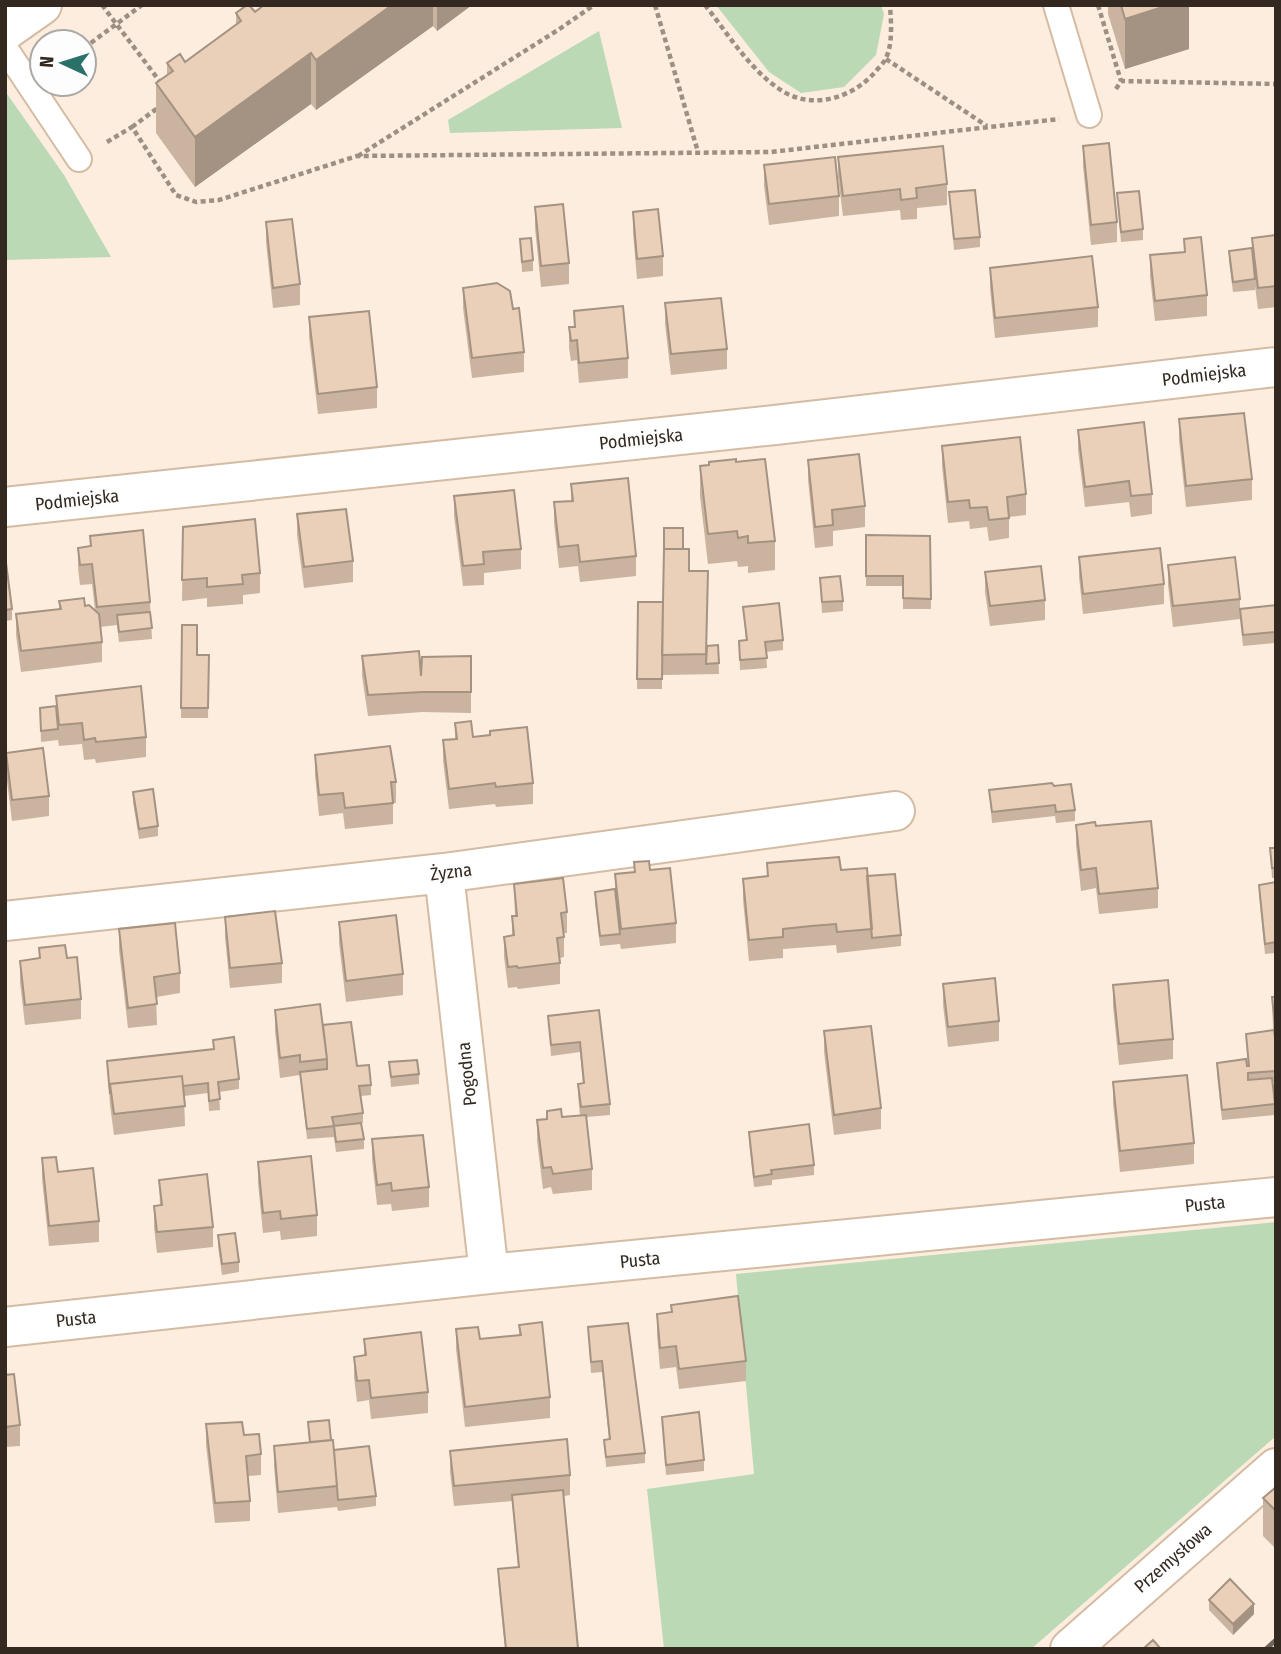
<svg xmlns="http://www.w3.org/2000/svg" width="1281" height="1654" font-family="'Fira Sans Condensed',sans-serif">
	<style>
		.green { fill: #bad9b4 }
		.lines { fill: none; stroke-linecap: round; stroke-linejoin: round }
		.service-casing { stroke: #d4bba3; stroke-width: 28 }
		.minor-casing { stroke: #d4bba3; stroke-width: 42 }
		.path { stroke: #9c8f83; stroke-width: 4.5; stroke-dasharray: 5 3.5; stroke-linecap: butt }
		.service { stroke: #fff; stroke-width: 24 }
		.minor { stroke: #fff; stroke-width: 38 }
		.rail { stroke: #71665b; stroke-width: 5; stroke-dasharray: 14 7; stroke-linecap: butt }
		.wall { fill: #cab39f }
		.shaded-wall { fill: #a49282 }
		.building { fill: #ebd0b9; stroke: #a49282; stroke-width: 2 }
		.labels { text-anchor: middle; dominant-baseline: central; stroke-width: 5; stroke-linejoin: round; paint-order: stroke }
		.street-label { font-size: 18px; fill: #332920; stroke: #fdfdfd }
	</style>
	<rect width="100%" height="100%" fill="#fcedde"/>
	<path class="green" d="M716 5H881L884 14 876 55 844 87 801 93 769 72Z
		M599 31 622 128 450 133 448 120Z
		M5 91 64 175 111 257 5 260Z
		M1276 1222V1436L1031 1649H664L647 1489 754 1474 736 1274Z"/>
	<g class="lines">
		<defs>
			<path id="service" d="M1056 5 1089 115
				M5 48 79 159"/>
			<path id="minor" d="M5 31 42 5
				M5 507 775 425 1276 367
				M444 873 489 1274
				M5 921 444 873 895 811
				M5 1327 489 1274 1276 1197
				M1070 1649 1276 1468"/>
		</defs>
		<use href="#service" class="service-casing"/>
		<use href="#minor" class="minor-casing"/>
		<path class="path" d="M102 5 161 83
			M655 5 698 152
			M705 5C729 35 751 72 784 92 815 110 854 97 876 71 879 67 884 63 886 58 893 43 891 22 890 5
			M1098 5 1121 81
			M84 48 142 5
			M886 59 987 126
			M1116 89 1121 81 1276 84
			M132 127 159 107
			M107 142 132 127 176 195 196 202 219 200 357 156 771 152 1059 119
			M358 156 558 30 594 5"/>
		<use href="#service" class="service"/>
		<use href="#minor" class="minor"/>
		<path class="rail" d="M1266 1649 1276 1640"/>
	</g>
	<path class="wall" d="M264 5H472L437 31 433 26 316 110 311 104 195 187 156 133V83L167 75V63L185 62 236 25V13L255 12Z
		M1108 5H1189V49L1125 69 1108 14Z
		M1083 146 1117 222V242L1091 245 1083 166Z
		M838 157 947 184V205L917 208V219L901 220 900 210 843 216 838 177Z
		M764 165 839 196V216L769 225 764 186Z
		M949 192 980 237V247L954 250Z
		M1117 193 1143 229V240L1121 242Z
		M535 207 569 263V284L541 287 535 228Z
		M633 212 663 256V276L637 279 633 232Z
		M266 222 300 284V305L273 308 266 242Z
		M1276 235V307L1258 309 1255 286V290L1233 292 1229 261V251L1252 248V238Z
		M520 239 533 260V271L522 272Z
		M1184 239 1207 295V316L1155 321 1150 276V255L1184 252Z
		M990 268 1098 307V327L995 338 990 288Z
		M463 288 513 309 524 352V372L472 378 463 308Z
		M665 303 727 349V369L671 375 665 324Z
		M574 311 628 358V378L579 383 577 360 571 361 569 348V327H574Z
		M309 317 377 387V408L318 414 309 337Z
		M1179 419 1252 479V500L1186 507 1179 440Z
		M1078 430 1152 494V514L1131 517 1129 502 1085 507 1078 450Z
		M942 446 1026 494V515L1009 517V538L989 541 987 527 970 529 969 521 948 523 942 466Z
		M808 460 865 506V527L833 531V546L815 548 808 480Z
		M736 462 775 541V570L748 573V566L738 567 737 561 708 564 700 496V466Z
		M571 484 636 556V576L580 582 578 566 559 568 554 523V502L571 501Z
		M454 496 521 549V569L484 573V585L463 586 454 516Z
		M297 514 353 561V582L304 588 297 535Z
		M183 527 260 573V593L243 595V604L207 607V598L182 601Z
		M866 535 930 536 931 609H903V586H866Z
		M90 536 150 602 152 639 119 642 117 625 100 627 102 642V662L21 672 16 635V614L59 609V601L85 606 95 610 92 584 80 585 78 568V548L90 547Z
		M683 549 689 571 707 646 718 645 719 674 662 675V671V689H637L638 602H663Z
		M5 555 12 609V620L5 621Z
		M1079 557 1164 584V604L1083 614 1079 577Z
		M1168 565 1240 599V609L1276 605V643L1243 646 1240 619 1173 627 1168 585Z
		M985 572 1045 600V620L990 626 985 592Z
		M820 578 843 601V611L822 613Z
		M743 607 783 640V650L766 652 767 668 740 670 739 641 746 640Z
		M182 625 197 655H209L208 718H181Z
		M362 656 421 676 471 656V713L422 712 368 716 362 676Z
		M56 696 146 737V757L96 763 95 759 84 760 82 744 59 746 58 740 41 742 40 708 56 706Z
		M455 723 533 783V804L496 807 495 804 449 809 443 761V740L455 739Z
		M6 753 49 796V816L12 821 6 773Z
		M315 755 396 782V803H393V824L345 829 343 813 319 816 315 775Z
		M1054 786 1075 810V821L1056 823 1055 816 992 823 989 790Z
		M133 792 158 826V836L139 839 133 802Z
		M1076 825 1096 826 1158 888V908L1099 914 1096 888 1081 891 1076 845Z
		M1270 848H1276V878H1272Z
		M634 862 650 870 676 923V943L621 949 620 944 600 946 595 903V892L615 889V874L634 872Z
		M767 863 841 870 867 876 901 935V946L837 953 836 945 783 949V958L749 961 743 900V879L767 876Z
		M1276 882V953L1265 954 1259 895V885Z
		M514 884 567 912V933H564V957L560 958V984L518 989 517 987 508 988 504 957V937L512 936V916H515Z
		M225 917 282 963V983L230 988 225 937Z
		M339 922 403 974V995L346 1002 339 943Z
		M119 929 180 973V993L156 997 157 1025 128 1028 119 950Z
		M39 948 67 958 81 999V1019L25 1025 20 982V961L39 958Z
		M943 984 999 1021V1041L948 1047 943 1005Z
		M1113 985 1173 1039V1059L1119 1065 1113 1006Z
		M1272 997H1276V1082H1273L1275 1115 1222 1120 1217 1073V1063L1248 1066 1246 1034 1273 1031Z
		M275 1010 323 1025 357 1066 371 1085V1095L361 1096 363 1113V1123H361L364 1139V1149L336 1152 334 1137 307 1139 300 1075 280 1078 275 1031Z
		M599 1010 610 1104V1115L586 1117 592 1169V1190L553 1194 551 1187 543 1189 537 1141V1120L547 1119V1111L562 1117 580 1116 578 1095V1084H583L580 1052 551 1056 548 1016Z
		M824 1031 881 1108V1129L834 1135 824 1052Z
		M213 1040 239 1079V1089L219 1092 220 1110 209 1111 208 1093 184 1096 185 1126 114 1135 110 1105 107 1061 213 1049Z
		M389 1062 419 1074V1084L391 1087Z
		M1113 1082 1194 1143V1164L1120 1172 1113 1103Z
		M749 1132 814 1165V1175L772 1180V1185L754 1187 749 1142Z
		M372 1139 429 1187V1207L392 1211 391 1204 377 1205 372 1160Z
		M42 1158 99 1221V1242L49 1246 42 1179Z
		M258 1162 317 1215V1236L281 1240 280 1231 263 1233 258 1183Z
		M159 1180 213 1227V1247L157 1253 154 1227V1206L160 1205Z
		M218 1235 239 1262V1272L222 1275 218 1246Z
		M657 1314 746 1361V1381L679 1389 676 1367 660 1369 657 1335Z
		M519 1325 550 1397V1418L465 1427 456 1349V1329L480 1339 519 1335Z
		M588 1327 645 1453V1463L606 1467 604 1440 609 1439 602 1372 591 1373Z
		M364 1339 428 1392V1413L371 1419 369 1400 357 1402 354 1377V1357L364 1355Z
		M5 1375 20 1425V1446L5 1447Z
		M662 1417 704 1460V1471L666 1475Z
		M308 1422 331 1440 334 1450 376 1496V1506L338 1511 337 1507 278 1513 274 1466V1446L309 1442Z
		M206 1424 244 1435 261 1454V1475L248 1476 250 1501V1521L215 1523 206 1445Z
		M450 1451 570 1475V1495L564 1496 579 1649H505L498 1580V1569L518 1567 512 1501 454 1506 450 1472Z
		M1276 1487V1549L1263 1536V1498Z
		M1209 1600 1254 1614 1233 1635 1209 1610Z"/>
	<path class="shaded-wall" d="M392 5H433V26L316 110V60Z
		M437 5H472L437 31Z
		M1169 5H1189V49L1125 69V19Z
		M311 53V104L195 187V137Z
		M1254 1604V1614L1233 1635V1624Z"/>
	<path class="building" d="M247 5H249L255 12 264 5H392L316 60 311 53 195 137 156 83 173 71 167 63 180 54 185 62 241 21 236 13Z
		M1121 5H1169L1125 19Z
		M1109 143 1117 222 1091 225 1083 146Z
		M943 146 947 184 916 188 917 198 901 200 900 189 843 196 838 157Z
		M835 157 839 196 769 204 764 165Z
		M975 190 980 237 954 239 949 192Z
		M1139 191 1143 229 1121 232 1117 193Z
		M563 204 569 263 541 266 535 207Z
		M658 209 663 256 637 259 633 212Z
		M292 219 300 284 273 288 266 222Z
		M1276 235V286L1258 288 1252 238Z
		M1201 237 1207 295 1155 301 1150 255 1185 252 1184 239Z
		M531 238 533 260 522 262 520 239Z
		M1252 248 1255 279 1233 282 1229 251Z
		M1092 256 1098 307 995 318 990 268Z
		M497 283 510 291 513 309 519 308 524 352 472 358 463 288Z
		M721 298 727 349 671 354 665 303Z
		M623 306 628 358 579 363 577 340 571 341 569 327H575L574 311Z
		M369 311 377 387 318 394 309 317Z
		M1244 413 1252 479 1186 486 1179 419Z
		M1144 422 1152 494 1131 496 1129 481 1085 487 1078 430Z
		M1020 437 1026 494 1007 497 1009 518 989 520 987 507 970 508 969 500 948 502 942 446Z
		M859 454 865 506 832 510 833 525 815 527 808 460Z
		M736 459V462L765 459 775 541 748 543V536L738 538 737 531 708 534 700 466 709 465V462Z
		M628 478 636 556 580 562 578 545 559 547 554 502 573 501 571 484Z
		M514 490 521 549 483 552 484 564 463 566 454 496Z
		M346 509 353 561 304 567 297 514Z
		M255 519 260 573 242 575 243 584 207 587V578L182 580 183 527Z
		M664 528H683V549H664Z
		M143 530 150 602 97 607 92 564 80 565 78 548 91 546 90 536Z
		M866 535 930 536 931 599 903 598V576H866Z
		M1160 548 1164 584 1083 594 1079 557Z
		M664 549H689V571H708L706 654 662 655Z
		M5 555 12 609 5 610Z
		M1235 557 1240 599 1173 606 1168 565Z
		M1041 566 1045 600 990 606 985 572Z
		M840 576 843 601 822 602 820 578Z
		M84 598 85 606 89 605 99 614 102 642 21 651 16 614 61 609 59 601Z
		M638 602H663L662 679H637Z
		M779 603 783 640 765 642 767 658 740 660 739 641 747 640 743 607Z
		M1276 605V632L1243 635 1240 609Z
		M150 612 152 628 119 632 117 615Z
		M182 625H197V655H209L208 708H181Z
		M718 645 719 663 706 664 707 646Z
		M419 651 421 676 422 657 471 656V692H422L368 695 362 656Z
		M141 686 146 737 96 742 95 738 84 740 82 723 59 725 56 696Z
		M56 706 58 729 41 731 40 708Z
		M471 721 473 737 490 735V731L527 727 533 783 496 787 495 783 449 789 443 740 457 739 455 723Z
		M390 746 396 782H391L393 803 345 808 343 793 319 795 315 755Z
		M43 748 49 796 12 800 6 753Z
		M1052 783 1054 786 1071 784 1075 810 1056 812 1055 805 992 812 989 790Z
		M153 789 158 826 139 829 133 792Z
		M1151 821 1158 888 1099 894 1096 868 1081 870 1076 825 1095 822 1096 826Z
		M1270 848H1276V868H1272Z
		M839 857 841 870 867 868 872 929 837 932 836 924 811 926 783 929V937L749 940 743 879 768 876 767 863Z
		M649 861 650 870 670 868 676 923 621 929 615 874 635 872 634 862Z
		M895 874 901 935 872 938 867 876Z
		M563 878 567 912 561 913 564 937 557 938 560 963 518 968 517 966 508 967 504 937 514 935 512 916H517L514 884Z
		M1276 882V942L1265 944 1259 885Z
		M615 889 620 934 600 936 595 892Z
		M275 911 282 963 230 968 225 917Z
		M396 915 403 974 346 981 339 922Z
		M175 923 180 973 154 977 157 1004 128 1008 119 929Z
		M65 945 67 958 77 957 81 999 25 1005 20 961 40 958 39 948Z
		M995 978 999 1021 948 1027 943 984Z
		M1168 980 1173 1039 1119 1044 1113 985Z
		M1272 997H1276V1034Z
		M320 1004 327 1059 300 1062V1055L280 1058 275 1010Z
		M599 1010 610 1104 581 1107 578 1084 584 1083 580 1042 551 1045 548 1016Z
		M351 1022 357 1066 369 1065 371 1085 359 1086 363 1113 332 1117 334 1126 361 1123 364 1139 336 1142 334 1126 307 1129 300 1072 327 1069V1059L323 1025Z
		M871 1026 881 1108 834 1115 824 1031Z
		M1274 1030 1276 1045V1071L1248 1073V1080L1272 1078 1275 1104 1222 1110 1217 1063 1246 1059 1247 1066H1249L1246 1034Z
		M234 1037 239 1079 218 1082 220 1099 209 1101 208 1083 183 1086 182 1076 110 1084V1094L107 1061 214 1049 213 1040Z
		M417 1060 419 1074 391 1077 389 1062Z
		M1187 1075 1194 1143 1120 1151 1113 1082Z
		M182 1076 185 1106 114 1114 110 1084Z
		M561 1109 562 1117 586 1115 592 1169 553 1174 551 1167 543 1168 537 1120 547 1119V1111Z
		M809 1124 814 1165 771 1170 772 1174 754 1177 749 1132Z
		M423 1135 429 1187 392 1191 391 1183 377 1185 372 1139Z
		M311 1156 317 1215 281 1219 280 1211 263 1213 258 1162Z
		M56 1157 58 1172 93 1168 99 1221 49 1226 42 1158Z
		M207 1174 213 1227 157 1232 154 1206 162 1205 159 1180Z
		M235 1233 239 1262 222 1264 218 1235Z
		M738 1296 746 1361 679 1369 676 1346 660 1348 657 1314 672 1312 671 1305Z
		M542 1322 550 1397 465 1407 456 1329 478 1327 480 1339 521 1335 519 1325Z
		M628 1323 645 1453 606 1457 604 1440 610 1439 602 1361 591 1362 588 1327Z
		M421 1332 428 1392 371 1398 369 1380 357 1381 354 1357 366 1355 364 1339Z
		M14 1374 20 1425 5 1427V1375Z
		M699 1412 704 1460 666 1465 662 1417Z
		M329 1420 331 1440 310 1442 308 1422Z
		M242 1422 244 1435 259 1434 261 1454 246 1456 250 1501 215 1503 206 1424Z
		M567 1439 570 1475 454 1486 450 1451Z
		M333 1440 337 1486 278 1492 274 1446Z
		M369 1446 376 1496 338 1500 334 1450Z
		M1276 1487V1511L1263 1498Z
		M563 1490 578 1649H506L498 1569 519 1567 512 1495Z
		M1230 1579 1254 1604 1233 1624 1209 1600Z
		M1153 1640 1161 1649H1143Z"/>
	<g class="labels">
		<g class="street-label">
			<text transform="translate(1204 375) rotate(-7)">Podmiejska</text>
			<text transform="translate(641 439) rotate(-6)">Podmiejska</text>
			<text transform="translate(77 500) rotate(-6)">Podmiejska</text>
			<text transform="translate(451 872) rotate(-7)">Żyzna</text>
			<text transform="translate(467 1074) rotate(-96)">Pogodna</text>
			<text transform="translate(1205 1204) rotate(-6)">Pusta</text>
			<text transform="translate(640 1260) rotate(-6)">Pusta</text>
			<text transform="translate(76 1319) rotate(-6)">Pusta</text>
			<text transform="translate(1173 1558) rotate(-41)">Przemysłowa</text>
		</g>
	</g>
	<rect width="1281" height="1654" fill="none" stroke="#332920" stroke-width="14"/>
	<g transform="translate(63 63) rotate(274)"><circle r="33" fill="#fdfdfd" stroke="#aca8a5" stroke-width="2"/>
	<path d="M0-5L12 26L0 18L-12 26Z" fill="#2a7269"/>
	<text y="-10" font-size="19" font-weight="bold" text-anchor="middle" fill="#332920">N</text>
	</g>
</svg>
